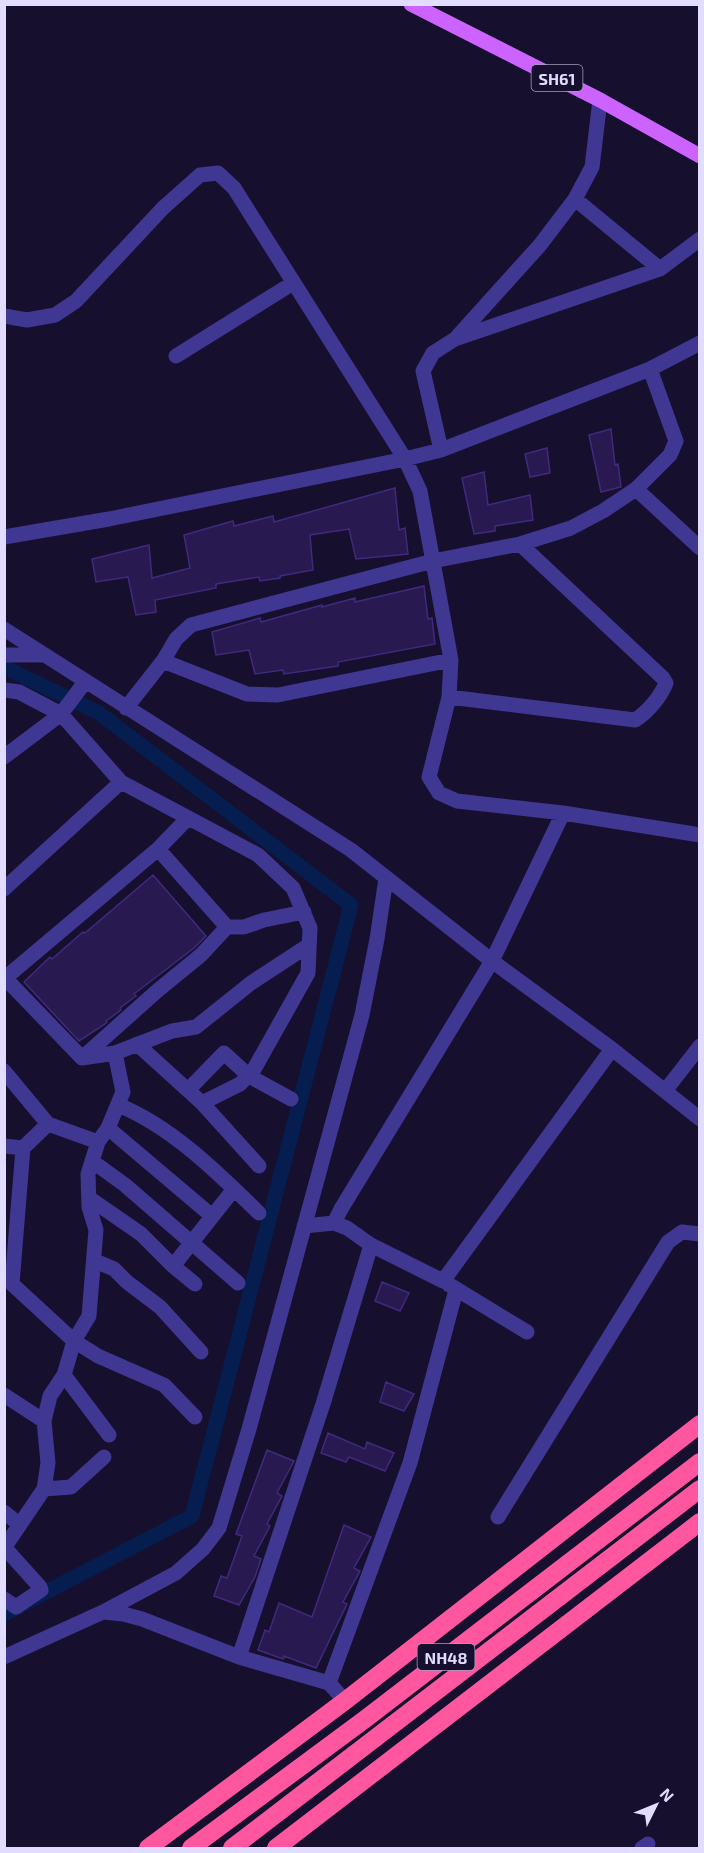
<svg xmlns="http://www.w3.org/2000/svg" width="704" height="1853" font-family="'Exo 2',sans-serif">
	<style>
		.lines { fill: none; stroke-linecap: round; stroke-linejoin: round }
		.canal { stroke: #061d50; stroke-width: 15 }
		.building { fill: #281a51; stroke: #3f2a7e; stroke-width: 1.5 }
		.street { stroke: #3f3791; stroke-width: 15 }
		.primary { stroke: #cd63ff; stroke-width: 15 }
		.highway { stroke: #ff579f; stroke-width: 18 }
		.labels { text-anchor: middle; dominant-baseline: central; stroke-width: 4.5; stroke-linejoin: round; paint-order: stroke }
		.shield { fill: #160f2e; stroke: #a59ec0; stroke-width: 1.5 }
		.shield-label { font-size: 16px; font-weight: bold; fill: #e2dcff }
	</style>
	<rect width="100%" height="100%" fill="#160f2e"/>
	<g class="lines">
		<path class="canal" d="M4 667 99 713 351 905 192 1516 4 1614"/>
	</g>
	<path class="building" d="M611 429 615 465 618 464 621 487 601 492 589 435Z
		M547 448 550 473 530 477 525 454Z
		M484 472 488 505 530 495 533 520 495 526V531L474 534 462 478Z
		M395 488 399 530 405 528 408 554 356 559 349 529 310 535 313 570 280 576V578L260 581 259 577 216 584V588L155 600 156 612 136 615 128 577 96 582 92 559 149 545 152 578 190 568 184 535 233 521 234 526 273 516 274 522Z
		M424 586 428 619 432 618 435 644 338 662V666L284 674 283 670 255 674 249 650 216 655 212 632 260 618 261 622 322 605V607L355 598V602Z
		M153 875 206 936 194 948 134 994 136 996 120 1008 121 1010 106 1021 107 1022 105 1024 79 1041 24 982 50 957 52 959 83 932 85 933Z
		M382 1282 409 1293 400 1311 375 1301Z
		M386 1382 414 1394 404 1411 380 1402Z
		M328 1433 365 1449 367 1442 394 1453 385 1471 349 1457 346 1462 321 1453Z
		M267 1450 294 1461 277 1493 282 1496 267 1524 270 1526 254 1556 261 1559 255 1577 239 1605 214 1596 221 1576 227 1578 242 1536 236 1534Z
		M344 1525 371 1537 354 1568 360 1571 343 1602 347 1604 316 1668 284 1656 283 1659 258 1650 265 1630 269 1632 279 1603 312 1617Z"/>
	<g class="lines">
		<path class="street" d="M575 199 660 269
			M4 316 27 320 55 315 76 301 163 208 200 175 218 173 234 188 405 459 109 519 4 537
			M457 337 540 245 575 199 592 167 600 100
			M700 343 650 369 441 450 405 459 420 491 451 660 449 697 429 777 439 793 457 801 563 813 700 835
			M176 356 293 283
			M441 450 423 371 433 353 455 339 660 269 700 239
			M636 489 670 455 676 441 650 369
			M4 629 351 850 492 961 612 1049 700 1119
			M4 655H43
			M163 661 176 639 191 625 433 561 520 544 571 528 603 511 636 489 700 548
			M4 690 19 692 61 714 121 782 258 855 293 888 310 928 308 973 253 1071 240 1084 202 1103
			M449 697 635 720C648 712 661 696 666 683L663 678 520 544
			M126 708 163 661 247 694 278 695 451 660
			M4 757 61 714 85 682
			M563 813 492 961 341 1209 334 1223 347 1228 371 1245 443 1281 612 1049
			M158 849 227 927
			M4 889 121 782
			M4 977 82 1058 115 1053 123 1092 108 1128 98 1142 88 1174 89 1207 96 1230 89 1316 74 1341 64 1375 50 1396 44 1421
			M4 979 158 849 188 818
			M137 1044 202 1103 259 1166
			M115 1053 172 1031 196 1027 251 983 309 945
			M82 1058 157 991 201 955 227 927H244L264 920 304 912
			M4 1071 48 1124
			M188 1090 224 1053 249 1076 291 1099
			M665 1091 700 1046
			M118 1105C171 1126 218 1173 259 1213
			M108 1128 212 1216
			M4 1146 23 1148 48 1124 98 1142
			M23 1148 12 1284 74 1341 98 1356 164 1385 195 1417
			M92 1161 125 1185 238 1283
			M89 1198 141 1234 173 1266 195 1284
			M304 1226 334 1223
			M95 1261 114 1269 127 1282 160 1307 201 1352
			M173 1266 234 1189
			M448 1284 527 1332
			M64 1375 109 1435
			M4 1395 44 1421 48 1463 44 1489 4 1548
			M44 1489 71 1487 104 1457
			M4 1512 20 1525
			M498 1517 668 1242 682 1232 700 1234
			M4 1599 16 1607 41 1590 40 1587 5 1548
			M103 1612 176 1573 203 1549 219 1528 249 1429 362 1015 377 939 386 878
			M4 1657 103 1612 123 1614 142 1619 239 1657 329 1683 345 1701
			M239 1657 323 1404 371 1245
			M329 1683 410 1463 456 1290
			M642 1848 648 1844"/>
		<path class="primary" d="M411 4 600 100 700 156"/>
		<path class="highway" d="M148 1848 345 1701 700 1424
			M191 1848 364 1720 700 1462
			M232 1848 700 1489
			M276 1848 700 1522"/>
	</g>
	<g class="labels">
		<g class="shield">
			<rect x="531.5" y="65" width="51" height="26" rx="4.5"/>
			<rect x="417.5" y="1644" width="57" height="26" rx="4.5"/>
		</g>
		<g class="shield-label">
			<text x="557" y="78">SH61</text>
			<text x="446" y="1657">NH48</text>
		</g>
	</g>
	<rect width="704" height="1853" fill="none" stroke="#e2dcff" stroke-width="12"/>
	<g transform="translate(656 1805) rotate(47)" stroke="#160f2e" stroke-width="4.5" paint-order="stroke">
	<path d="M0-4.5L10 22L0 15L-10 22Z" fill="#e2dcff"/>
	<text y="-9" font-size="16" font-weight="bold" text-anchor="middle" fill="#e2dcff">N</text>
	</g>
</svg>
